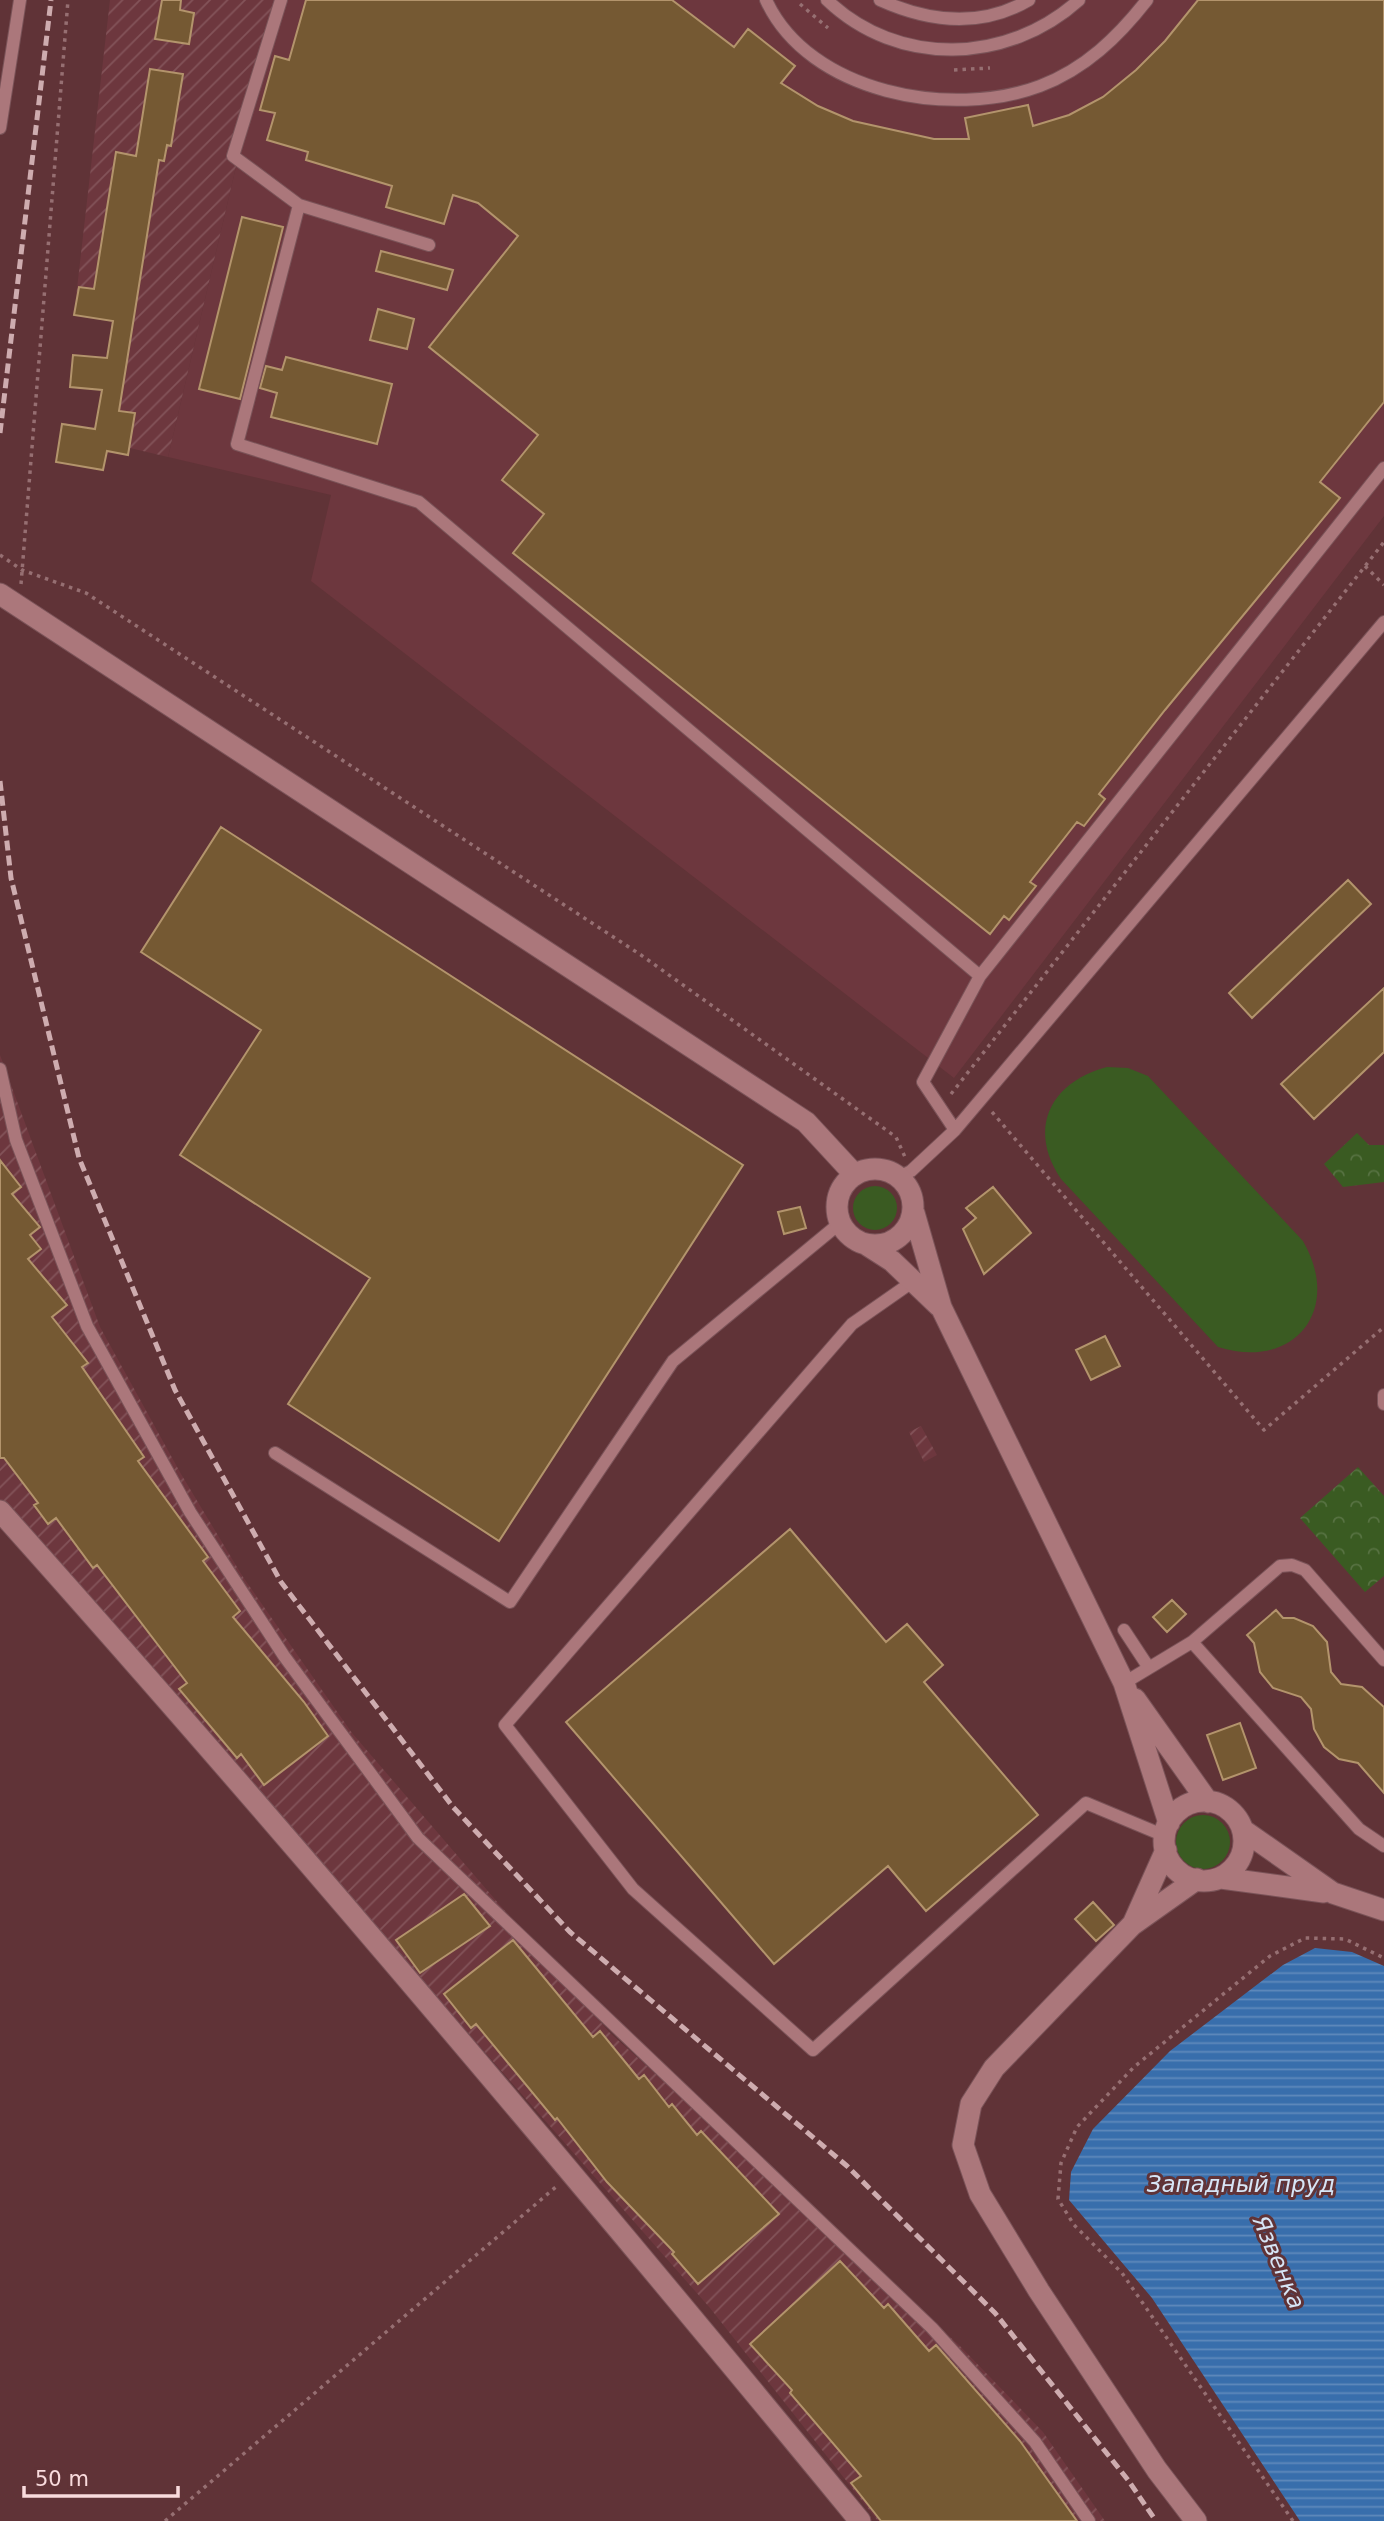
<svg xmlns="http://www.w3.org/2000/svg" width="1384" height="2521" font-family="'DejaVu Sans',sans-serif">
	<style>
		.built { fill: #6d373e }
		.industrial { fill: url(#industrial-furrows) }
		.green { fill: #3a5b22 }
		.park { fill: url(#park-crowns) }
		.water { fill: url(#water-rules) }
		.building { fill: #755933; stroke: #b3946c; stroke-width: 2 }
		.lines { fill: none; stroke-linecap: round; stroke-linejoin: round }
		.lane-casing { stroke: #7a5358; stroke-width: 14 }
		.street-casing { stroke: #7a5358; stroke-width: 23 }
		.path { stroke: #966f72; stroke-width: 3.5; stroke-dasharray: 3.5 5; stroke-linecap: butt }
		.lane { stroke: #ab777b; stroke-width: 12 }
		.street { stroke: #ab777b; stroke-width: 21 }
		.rail { stroke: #ceacaf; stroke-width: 5; stroke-dasharray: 10 5; stroke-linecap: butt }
		.labels { text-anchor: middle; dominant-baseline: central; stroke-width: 6; stroke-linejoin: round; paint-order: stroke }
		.water-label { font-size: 23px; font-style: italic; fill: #d6e5f6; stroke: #603337 }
	</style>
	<defs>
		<pattern id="industrial-furrows" width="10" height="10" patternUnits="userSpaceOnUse" patternTransform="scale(1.75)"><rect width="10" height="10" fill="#6d373e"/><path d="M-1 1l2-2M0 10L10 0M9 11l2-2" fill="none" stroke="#835359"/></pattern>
		<pattern id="park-crowns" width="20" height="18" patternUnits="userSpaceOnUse" patternTransform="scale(1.75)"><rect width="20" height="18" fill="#3a5b22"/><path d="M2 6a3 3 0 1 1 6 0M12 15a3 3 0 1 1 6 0" fill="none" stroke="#577242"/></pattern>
		<pattern id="water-rules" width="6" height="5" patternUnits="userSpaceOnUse" patternTransform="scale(1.75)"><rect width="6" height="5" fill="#386eac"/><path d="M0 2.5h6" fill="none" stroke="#5f89bb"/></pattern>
	</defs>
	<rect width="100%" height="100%" fill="#603337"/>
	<path class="built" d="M275 0H1384V516L954 1078 311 581 331 495 168 457Z"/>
	<path class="industrial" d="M110 0H275L168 457 130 448 128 455 107 452 103 470 56 462 62 423 95 429 113 322 74 315Z
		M0 1055 100 1327 181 1474 243 1577 352 1733 610 2033 959 2345 1043 2432 1105 2521H878L710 2308 0 1501Z
		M921 1426 937 1455 924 1462 909 1432Z"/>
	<path class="green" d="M1107 1067 1128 1068 1148 1076 1303 1241C1343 1310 1294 1371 1218 1347L1061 1179C1027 1129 1050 1082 1107 1067Z
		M853 1208a22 22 0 1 1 44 0a22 22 0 1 1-44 0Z
		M1176 1842a27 27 0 1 1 54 0a27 27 0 1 1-54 0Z"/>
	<path class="park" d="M1357 1133 1369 1145H1384V1182L1343 1187 1324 1164Z
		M1358 1467 1384 1496V1576L1365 1592 1300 1518Z"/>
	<path class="water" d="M1315 1948 1352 1952 1384 1966V2521H1300L1152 2298 1069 2200 1071 2172 1093 2129 1170 2051 1283 1965Z"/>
	<path class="building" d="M162 0H181L180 10 194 13 189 44 155 39Z
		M306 0H672L734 47 748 29 795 66 781 83 818 106 853 121 934 139H969L965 118 1028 105 1033 126 1069 115 1103 97 1136 70 1165 41 1198 0H1384V402L1320 482 1340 498 1165 710 1099 794 1105 799 1084 826 1077 822 1030 882 1036 886 1009 920 1004 916 990 934 513 553 544 514 502 480 538 435 429 347 518 236 478 203 453 195 444 224 386 207 392 186 306 160 308 152 267 140 275 113 260 110 275 56 289 60Z
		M150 69 183 74 171 146 167 145 164 161 159 160 119 411 135 413 128 455 107 451 103 470 56 462 62 424 95 429 102 390 70 387 73 355 107 358 113 321 74 315 79 287 94 289 116 152 136 156Z
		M242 217 283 227 240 399 199 389Z
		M381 251 453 270 447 290 376 271Z
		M378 309 414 319 407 349 370 340Z
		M286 357 392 384 377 444 271 417 277 393 260 388 266 366 282 370Z
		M221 827 743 1165 499 1541 288 1404 370 1278 180 1155 261 1030 141 952Z
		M1348 880 1371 904 1252 1018 1229 993Z
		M1384 988V1052L1314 1119 1281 1084Z
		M0 1160 21 1187 12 1194 40 1227 30 1235 41 1249 28 1259 67 1305 52 1317 88 1363 82 1367 144 1457 138 1461 208 1557 203 1561 240 1611 233 1617 304 1702 328 1736 264 1785 241 1754 237 1758 179 1689 187 1683 97 1565 93 1568 56 1518 48 1524 34 1505 38 1503 4 1458H0Z
		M993 1187 1031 1233 984 1274 963 1229 976 1218 966 1208Z
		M800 1207 806 1228 784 1234 778 1212Z
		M1105 1336 1120 1366 1091 1380 1076 1350Z
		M790 1529 886 1642 907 1624 943 1665 924 1682 1038 1815 926 1911 888 1866 774 1964 566 1722Z
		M1172 1600 1186 1614 1167 1632 1153 1617Z
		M1276 1610 1283 1618H1294L1313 1626 1327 1642 1331 1672 1341 1684 1362 1687 1384 1707V1793L1358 1763 1339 1759 1324 1747 1314 1729 1311 1709 1301 1697 1273 1688 1260 1672 1254 1643 1247 1635Z
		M1240 1723 1256 1768 1223 1780 1207 1735Z
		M464 1894 490 1926 420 1973 396 1940Z
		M1093 1902 1114 1925 1096 1941 1075 1919Z
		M513 1940 593 2037 600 2031 639 2079 644 2075 669 2107 672 2104 697 2135 701 2131 779 2214 698 2284 672 2254 674 2252 607 2182 557 2118 555 2120 476 2024 471 2028 444 1994Z
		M840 2261 884 2308 888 2304 929 2351 936 2345 1020 2441 1077 2521H881L851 2483 861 2476 790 2393 792 2390 750 2344Z"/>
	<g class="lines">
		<defs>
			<path id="lane" d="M281 0 233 156 299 205 429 245
				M766 0C809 94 952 119 1040 86 1085 69 1118 37 1147 0
				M827 0C898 68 1008 64 1079 0
				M880 0C929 22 981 28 1029 0
				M0 128 20 0
				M299 205 237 444 419 502 980 976
				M0 1069 16 1140 87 1326 190 1512 284 1656 418 1838 932 2328 1035 2442 1089 2521
				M955 1130 923 1082 980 976 1384 468
				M899 1177 911 1171 955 1130 1384 622
				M915 1280 852 1324 505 1725 633 1889 813 2050 1086 1803 1165 1836
				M1384 1395V1404
				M275 1453 510 1602 673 1361 840 1223
				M1124 1630 1149 1668
				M1192 1642 1359 1829 1384 1846
				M1124 1683 1192 1642 1280 1566 1292 1565 1305 1570 1384 1660"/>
			<path id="street" d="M0 594 806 1122 855 1175
				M837 1207a38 38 0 1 1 76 0a38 38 0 1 1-76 0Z
				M914 1213 941 1307 1124 1683 1169 1823
				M867 1245 892 1261 939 1306
				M0 1511C295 1841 579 2179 860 2521
				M1135 1699 1208 1802
				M1164 1841a40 40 0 1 1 80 0a40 40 0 1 1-80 0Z
				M1243 1830 1333 1893 1384 1910
				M1221 1878 1324 1892
				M1133 1924 1166 1850
				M1196 2521 1157 2470 1039 2291 980 2194 963 2145 971 2104 994 2068 1132 1925 1197 1879"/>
		</defs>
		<use href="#lane" class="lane-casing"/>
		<use href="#street" class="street-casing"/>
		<path class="path" d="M800 4 828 28
			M954 70 990 68
			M0 555 22 570 86 593 641 955 896 1137 905 1157
			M1365 566 1384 585
			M21 584 68 0
			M951 1094 1384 542
			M992 1112 1264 1430 1384 1327
			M165 2521 557 2186
			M1293 2521 1122 2273 1074 2225 1058 2199 1061 2163 1077 2127 1134 2067 1270 1956 1305 1938 1345 1939 1384 1958"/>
		<use href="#lane" class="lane"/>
		<use href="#street" class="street"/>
		<path class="rail" d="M0 433 51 0
			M0 781 11 878 79 1158 175 1390 281 1582 453 1807 570 1932 847 2166 995 2313 1128 2480 1156 2521"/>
	</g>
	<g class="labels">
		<g class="water-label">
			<text x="1241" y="2184">Западный пруд</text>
			<text transform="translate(1279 2262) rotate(67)">Язвенка</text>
		</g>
	</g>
	<path d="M24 2486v10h154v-10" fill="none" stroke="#f9dbdd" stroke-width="3.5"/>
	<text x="35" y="2486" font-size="21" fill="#f9dbdd" stroke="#603337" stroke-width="5" paint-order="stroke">50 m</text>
</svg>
